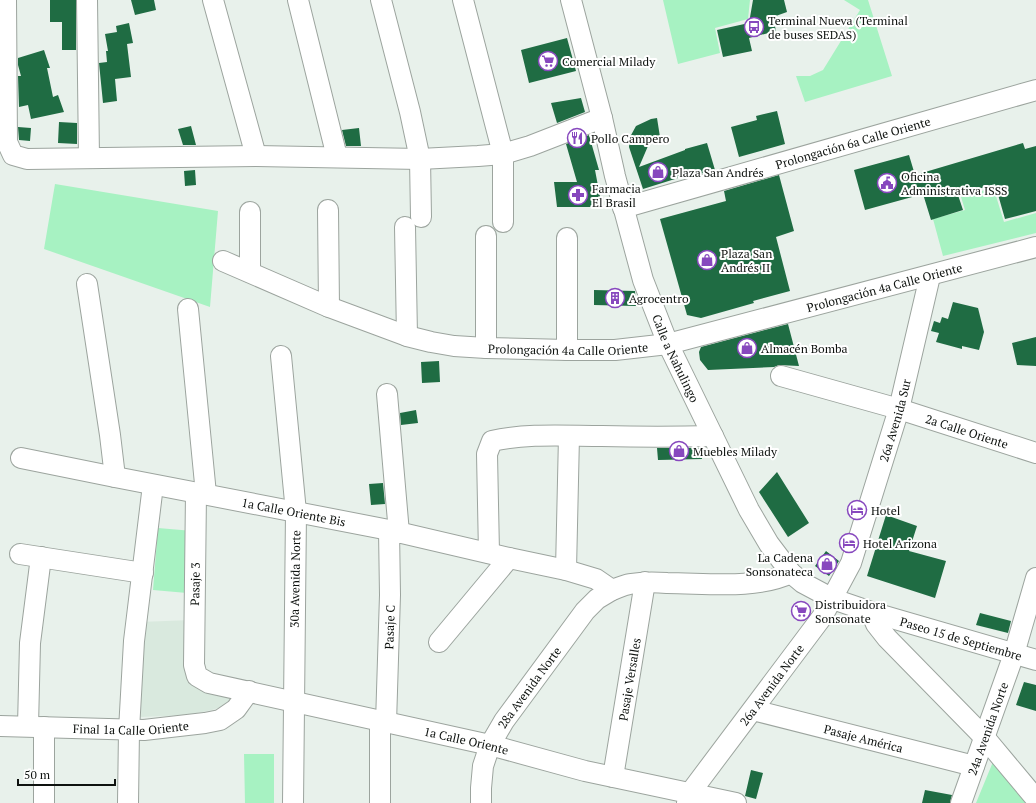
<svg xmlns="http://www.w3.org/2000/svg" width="1036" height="803" font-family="'PT Serif',serif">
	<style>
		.built { fill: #d9e9de }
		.green { fill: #a7f2c2 }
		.building { fill: #1f6c43 }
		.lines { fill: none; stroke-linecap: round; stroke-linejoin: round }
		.minor-casing { stroke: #9ca49e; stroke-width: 22 }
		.minor { stroke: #fff; stroke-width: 20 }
		.labels { text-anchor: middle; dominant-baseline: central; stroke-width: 4; stroke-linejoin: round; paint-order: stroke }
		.poi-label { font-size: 12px; fill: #0e120f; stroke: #fff; text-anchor: start }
		.street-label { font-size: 12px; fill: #0e120f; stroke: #fff }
	</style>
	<rect width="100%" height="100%" fill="#e8f1eb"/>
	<path class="built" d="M191 620 190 669 242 694 227 705 212 710 188 715 140 717 137 716 140 622Z"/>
	<path class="green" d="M663 0H750L748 19 715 28 720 53 678 64Z
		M844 0H868L892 76 805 102 796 76H810L823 70 860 10Z
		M55 184 218 211 210 307 44 249Z
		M1002 185 1004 193 996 196 1004 222 1036 213V233L943 256 933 219 965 210 961 197Z
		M158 528 193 531 187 593 153 590Z
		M244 754H274V803H245Z
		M995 757 1032 803H976Z"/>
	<path class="building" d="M50 0H76V50H62V22H50Z
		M131 0H154L156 10 135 15Z
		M753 0H784L787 12 773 17 776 31 749 38 752 51 723 57 717 30 749 23Z
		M129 23 133 43 127 44 131 77 115 79 117 101 103 103 99 63 107 62 106 51H108L105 34 117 32 116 26Z
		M567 38 576 71 529 83 521 50Z
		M44 50 50 68H47L53 97 58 95 64 112 31 119 28 105 19 107 18 76H21L18 65V58Z
		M581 98 585 112 557 123 551 103Z
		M777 111 785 144 739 157 731 127 757 120 756 116Z
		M657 118 660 137 651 139 639 167 685 150V149L707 143 715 170 692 176 691 174 643 189 629 147 630 137 636 126 651 119Z
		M59 122 77 123V144L58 143Z
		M191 126 196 145H183L178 129Z
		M18 127 31 128 30 141 19 140Z
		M359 128 361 146H346L342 130Z
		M589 135 599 170H595L602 207H557L554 182H577L566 144Z
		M1023 143 1025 149 1036 146V211L1005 219 995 184 958 195 963 210 931 220 923 194 865 210 854 170 909 155 915 175Z
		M195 170 196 185 185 186 184 171Z
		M779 175 794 231 776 237 790 291 753 301 754 303 701 318 687 315 660 219 726 201 724 191Z
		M594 290 635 291 636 306 594 305Z
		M953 302 978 308 984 332 979 350 962 346V349L936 342 939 333 931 331 934 321 940 323 942 317 948 319Z
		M788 324 799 366 779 365 774 367 708 370 700 360 699 352 701 347Z
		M1036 337V366L1017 365 1012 343Z
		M439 361 440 382 422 383 421 362Z
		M416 410 418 423 401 425 400 413Z
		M657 448H701L702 459 658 460Z
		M777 472 809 523 788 537 759 492Z
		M383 483 385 504 371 505 369 484Z
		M886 515 917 526 909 551 946 561 935 598 867 576Z
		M826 551 839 561 829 576 815 566Z
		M980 613 1011 621 1008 633 976 625Z
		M1024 682 1036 685V711L1016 705Z
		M751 770 763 773 756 799 745 796Z
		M925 790 952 795 950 803H922Z"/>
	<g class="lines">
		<defs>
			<g id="minor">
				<path d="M6 0 7 142 13 155 27 159 256 156 420 159 478 156 503 154 530 146 602 118"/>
				<path d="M87 0 89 158"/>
				<path d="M213 0 256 156"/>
				<path d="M298 0 337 157"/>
				<path d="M381 0 410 112 420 159 421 217"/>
				<path d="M463 0 503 154V222"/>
				<path id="s1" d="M571 0 602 118 615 176 643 280 668 344 749 510 769 544 791 573 803 583 833 599 871 612 1036 660"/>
				<path id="s2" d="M623 208 1036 90"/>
				<path d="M328 210 329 307"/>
				<path d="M405 227 407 336"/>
				<path d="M567 238V350"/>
				<path id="s3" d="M223 261 329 307 407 336 431 342 454 346 486 348 567 350H615L668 344 1036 247"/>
				<path d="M250 272V212"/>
				<path d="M87 284 110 435 115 477"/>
				<path d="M188 309 206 494"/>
				<path d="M486 348V236"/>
				<path d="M281 356 296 512 293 803"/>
				<path id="s4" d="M781 376 899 409 1036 453"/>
				<path d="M387 394 399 533"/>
				<path id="s5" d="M21 458 115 477 389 530 509 558 566 570 596 579 612 590C618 588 624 585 630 584 642 582 654 582 667 583 706 583 755 590 791 573"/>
				<path id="s6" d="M196 493 194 665 197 676 209 683 490 745 585 771 736 803"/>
				<path d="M489 553 487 454 492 441C526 433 567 436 602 436 639 437 676 437 713 436"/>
				<path d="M20 554 143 573"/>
				<path d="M566 570 569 436"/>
				<path d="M871 612 876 624 887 638 985 738 1036 799"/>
				<path d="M439 642 509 558"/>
				<path id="s7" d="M753 710 974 766"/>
				<path d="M380 722V803"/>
				<path id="s8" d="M386 723 390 595 389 530"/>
				<path id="s9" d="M0 726 144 730 205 723 220 720 236 709 249 691"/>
				<path d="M28 726 30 643 41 557"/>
				<path d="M44 727V803"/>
				<path id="s10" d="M613 777 645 582"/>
				<path d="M128 803 129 730 134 641 153 485"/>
				<path id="s11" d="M481 803V788L483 766 490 745 504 721 585 611 597 599 612 590"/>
				<path id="s12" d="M687 803 690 793 822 617 851 563 899 409 930 276"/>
				<path id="s13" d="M961 803 1014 654 1036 578"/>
			</g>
		</defs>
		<use href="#minor" class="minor-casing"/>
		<use href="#minor" class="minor"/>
	</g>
	<defs>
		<symbol id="bus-ring" viewBox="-11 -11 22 22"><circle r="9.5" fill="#fff" stroke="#8748be" stroke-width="1.5"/><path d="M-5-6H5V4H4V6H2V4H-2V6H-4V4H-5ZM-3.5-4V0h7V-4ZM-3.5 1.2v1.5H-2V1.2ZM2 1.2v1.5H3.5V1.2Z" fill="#8748be"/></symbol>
		<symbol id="supermarket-ring" viewBox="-11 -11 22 22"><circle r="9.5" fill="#fff" stroke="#8748be" stroke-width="1.5"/><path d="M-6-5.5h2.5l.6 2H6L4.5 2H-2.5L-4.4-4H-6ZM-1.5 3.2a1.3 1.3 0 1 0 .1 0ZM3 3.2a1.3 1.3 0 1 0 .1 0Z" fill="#8748be"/></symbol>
		<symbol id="restaurant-ring" viewBox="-11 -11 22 22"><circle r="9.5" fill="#fff" stroke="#8748be" stroke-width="1.5"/><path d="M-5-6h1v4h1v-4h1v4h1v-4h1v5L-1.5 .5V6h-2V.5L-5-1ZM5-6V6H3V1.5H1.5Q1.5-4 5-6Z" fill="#8748be"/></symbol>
		<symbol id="shop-ring" viewBox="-11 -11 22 22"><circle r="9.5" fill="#fff" stroke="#8748be" stroke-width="1.5"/><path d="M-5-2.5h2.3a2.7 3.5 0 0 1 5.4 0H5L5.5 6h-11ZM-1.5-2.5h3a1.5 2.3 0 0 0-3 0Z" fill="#8748be"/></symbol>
		<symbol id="civic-ring" viewBox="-11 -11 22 22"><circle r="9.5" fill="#fff" stroke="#8748be" stroke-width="1.5"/><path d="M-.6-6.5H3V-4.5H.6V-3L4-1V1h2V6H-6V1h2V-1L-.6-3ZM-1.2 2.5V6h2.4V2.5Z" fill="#8748be"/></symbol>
		<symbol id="pharmacy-ring" viewBox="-11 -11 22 22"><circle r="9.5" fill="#fff" stroke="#8748be" stroke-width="1.5"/><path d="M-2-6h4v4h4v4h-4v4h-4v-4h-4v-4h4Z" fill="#8748be"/></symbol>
		<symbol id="building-ring" viewBox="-11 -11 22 22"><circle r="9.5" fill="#fff" stroke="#8748be" stroke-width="1.5"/><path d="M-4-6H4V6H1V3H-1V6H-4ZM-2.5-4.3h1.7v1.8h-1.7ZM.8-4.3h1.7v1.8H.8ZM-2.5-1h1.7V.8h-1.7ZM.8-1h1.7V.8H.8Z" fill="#8748be"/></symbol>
		<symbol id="hotel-ring" viewBox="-11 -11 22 22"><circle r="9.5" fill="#fff" stroke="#8748be" stroke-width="1.5"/><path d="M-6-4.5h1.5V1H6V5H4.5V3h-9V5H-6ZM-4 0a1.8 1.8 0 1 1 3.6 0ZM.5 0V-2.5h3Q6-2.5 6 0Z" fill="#8748be"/></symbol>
	</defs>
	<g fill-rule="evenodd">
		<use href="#bus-ring" x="743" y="16" width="22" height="22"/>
		<use href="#supermarket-ring" x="537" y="50" width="22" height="22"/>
		<use href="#restaurant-ring" x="566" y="127" width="22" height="22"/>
		<use href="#shop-ring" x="647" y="161" width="22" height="22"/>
		<use href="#civic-ring" x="876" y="172" width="22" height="22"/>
		<use href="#pharmacy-ring" x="567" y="184" width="22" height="22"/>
		<use href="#shop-ring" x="696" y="249" width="22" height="22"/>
		<use href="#building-ring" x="604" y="287" width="22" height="22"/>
		<use href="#shop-ring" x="736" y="337" width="22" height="22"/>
		<use href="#shop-ring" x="668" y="440" width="22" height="22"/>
		<use href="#hotel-ring" x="846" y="499" width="22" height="22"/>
		<use href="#hotel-ring" x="838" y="532" width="22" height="22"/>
		<use href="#shop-ring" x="816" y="553" width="22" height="22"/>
		<use href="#supermarket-ring" x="790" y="600" width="22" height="22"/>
	</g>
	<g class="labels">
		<g class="poi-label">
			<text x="768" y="20">Terminal Nueva (Terminal<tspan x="768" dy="14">de buses SEDAS)</tspan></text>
			<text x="562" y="61">Comercial Milady</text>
			<text x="591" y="138">Pollo Campero</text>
			<text x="672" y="172">Plaza San Andrés</text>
			<text x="901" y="176">Oficina<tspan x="901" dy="14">Administrativa ISSS</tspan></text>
			<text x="592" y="188">Farmacia<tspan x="592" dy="14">El Brasil</tspan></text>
			<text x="721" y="253">Plaza San<tspan x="721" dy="14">Andrés II</tspan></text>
			<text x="629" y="298">Agrocentro</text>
			<text x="761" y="348">Almacén Bomba</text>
			<text x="693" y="451">Muebles Milady</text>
			<text x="871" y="510">Hotel</text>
			<text x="863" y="543">Hotel Arizona</text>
			<text x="813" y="557" text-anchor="end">La Cadena<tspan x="813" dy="14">Sonsonateca</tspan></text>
			<text x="815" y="604">Distribuidora<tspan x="815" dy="14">Sonsonate</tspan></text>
		</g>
		<g class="street-label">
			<text stroke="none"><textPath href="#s2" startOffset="239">Prolongación 6a Calle Oriente</textPath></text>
			<text stroke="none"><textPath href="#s3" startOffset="685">Prolongación 4a Calle Oriente</textPath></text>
			<text stroke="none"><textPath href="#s3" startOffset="361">Prolongación 4a Calle Oriente</textPath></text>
			<text stroke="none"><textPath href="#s1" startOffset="374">Calle a Nahulingo</textPath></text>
			<text stroke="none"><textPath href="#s12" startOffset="441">26a Avenida Sur</textPath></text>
			<text stroke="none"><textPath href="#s4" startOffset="194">2a Calle Oriente</textPath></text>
			<text stroke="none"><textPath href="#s5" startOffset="278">1a Calle Oriente Bis</textPath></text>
			<text transform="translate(295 579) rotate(-89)">30a Avenida Norte</text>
			<text transform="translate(195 584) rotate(-89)">Pasaje 3</text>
			<text stroke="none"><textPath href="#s8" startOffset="96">Pasaje C</textPath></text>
			<text stroke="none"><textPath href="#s1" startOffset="802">Paseo 15 de Septiembre</textPath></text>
			<text stroke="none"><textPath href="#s10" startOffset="99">Pasaje Versalles</textPath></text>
			<text stroke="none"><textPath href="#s12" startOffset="146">26a Avenida Norte</textPath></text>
			<text stroke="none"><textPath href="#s11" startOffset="129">28a Avenida Norte</textPath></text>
			<text stroke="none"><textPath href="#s9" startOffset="131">Final 1a Calle Oriente</textPath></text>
			<text stroke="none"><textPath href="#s13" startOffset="79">24a Avenida Norte</textPath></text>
			<text stroke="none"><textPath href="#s7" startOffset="114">Pasaje América</textPath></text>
			<text stroke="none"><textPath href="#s6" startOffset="461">1a Calle Oriente</textPath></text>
		</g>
	</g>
	<path d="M18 779v6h97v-6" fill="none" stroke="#0e120f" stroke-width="2"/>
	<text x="24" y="779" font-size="12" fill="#0e120f" stroke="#ffffff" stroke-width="3" paint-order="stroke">50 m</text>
</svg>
